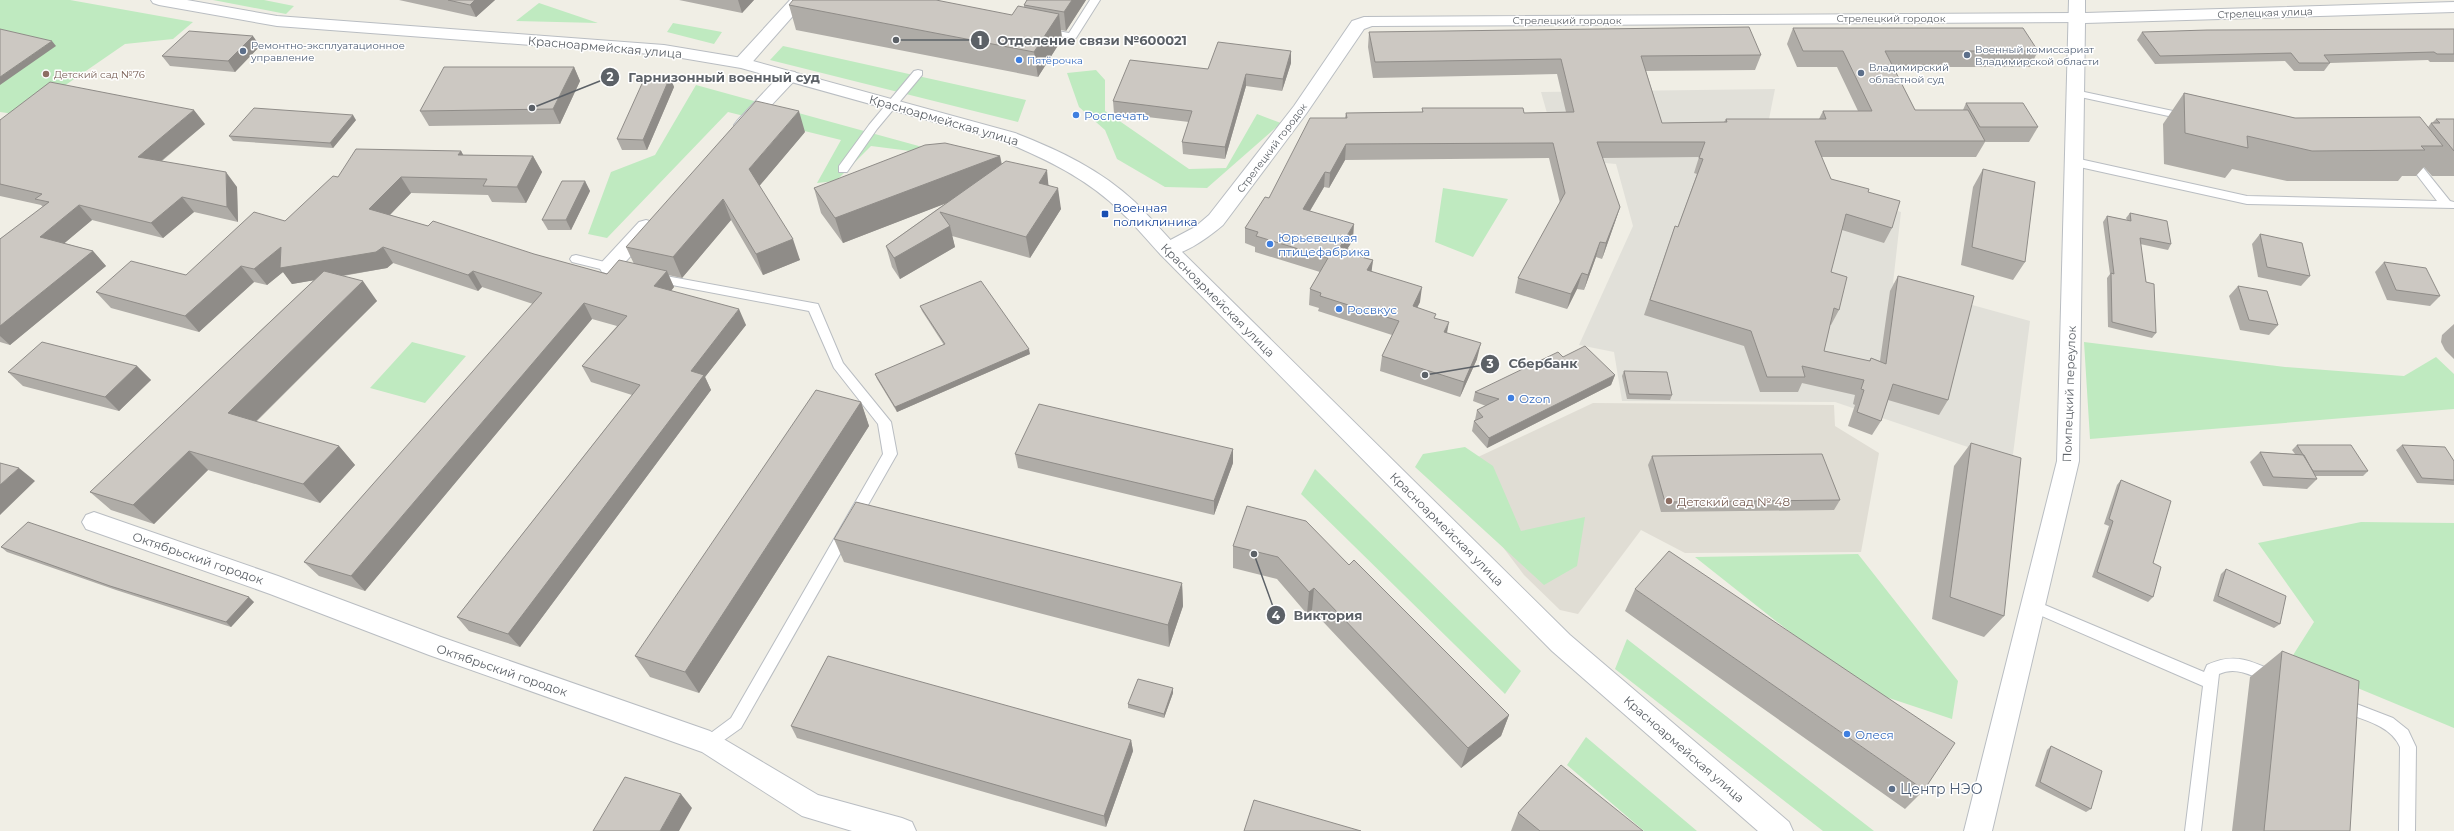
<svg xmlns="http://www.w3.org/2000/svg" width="2454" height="831" font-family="Montserrat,sans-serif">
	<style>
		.industrial { fill: #e1e0d9 }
		.education { fill: #e0ddd4 }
		.green { fill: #bfeac0 }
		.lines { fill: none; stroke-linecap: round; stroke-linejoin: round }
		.service-casing { stroke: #b9bdc2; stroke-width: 2 }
		.minor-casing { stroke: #b9bdc2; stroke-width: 2 }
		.tertiary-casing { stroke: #b9bdc2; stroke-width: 2 }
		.service { fill: #fff; fill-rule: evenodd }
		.minor { fill: #fff; fill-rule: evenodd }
		.tertiary { fill: #fff; fill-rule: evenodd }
		.wall { fill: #afaca7 }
		.shaded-wall { fill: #8f8c88 }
		.building { fill: #ccc8c2; stroke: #8f8c88 }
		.service-dot { fill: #5c6f8a; stroke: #fff; stroke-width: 1.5 }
		.shop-dot { fill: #3f7fe0; stroke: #fff; stroke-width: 1.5 }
		.education-dot { fill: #8d6e63; stroke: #fff; stroke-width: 1.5 }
		.transit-dot { fill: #1a4fb4; stroke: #fff; stroke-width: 1.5 }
		.labels { text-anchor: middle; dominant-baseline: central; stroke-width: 3; stroke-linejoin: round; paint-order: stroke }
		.far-street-label { font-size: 10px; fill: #5c6167; stroke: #fff }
		.far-service-label { font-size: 10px; fill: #4e5e75; stroke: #fff; text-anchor: start }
		.far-shop-label { font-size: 10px; fill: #366cbe; stroke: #fff; text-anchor: start }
		.far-education-label { font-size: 10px; fill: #785e54; stroke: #fff; text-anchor: start }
		.street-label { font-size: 12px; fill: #5c6167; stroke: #fff }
		.shop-label { font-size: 12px; fill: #366cbe; stroke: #fff; text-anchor: start }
		.transit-label { font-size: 12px; fill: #164399; stroke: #fff; text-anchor: start }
		.education-label { font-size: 12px; fill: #785e54; stroke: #fff; text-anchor: start }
		.near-service-label { font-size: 14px; fill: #4e5e75; stroke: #fff; text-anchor: start }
		.leader { fill: none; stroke: #5c6167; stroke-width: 1.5 }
		.callout-dot { fill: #5c6167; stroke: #fff; stroke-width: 1.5 }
		.mark-label { font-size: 12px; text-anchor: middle; font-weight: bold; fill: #fff }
		.callout-label { font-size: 13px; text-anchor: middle; font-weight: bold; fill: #5c6167; stroke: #fff; stroke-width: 3; stroke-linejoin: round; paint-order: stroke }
	</style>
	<rect width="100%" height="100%" fill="#f0eee5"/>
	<path class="industrial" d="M1775 89 1767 129 1789 181 1901 212 1893 283 2030 321 2012 462 1835 402 1622 401 1614 352 1579 345 1633 226 1616 164 1560 159 1541 92Z"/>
	<path class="education" d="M1593 403 1834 405 1835 426 1879 453 1861 552 1685 553 1641 530 1578 614 1560 610 1524 575 1446 472Z"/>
	<path class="green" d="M0 0H70L193 22 173 39 125 44 22 115 0 112Z
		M213 0H264L294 6 286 14Z
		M539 3 598 23 516 21Z
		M673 23 722 32 714 44 667 32Z
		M783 46 1026 100 1018 122 770 60Z
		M1096 70 1105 80V111L1189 169 1226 168 1257 114 1281 123 1207 188 1165 187 1117 159 1105 130 1079 107 1067 73Z
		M696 85 926 148V153L871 146 836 181 817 183 841 140 728 112 607 238 588 234 611 172 655 155Z
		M1443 188 1508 199 1473 257 1435 242Z
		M412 342 466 356 425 403 370 388Z
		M2084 342 2285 367 2404 376 2436 357 2454 374V409L2090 439Z
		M1465 447 1493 466 1521 531 1585 517 1577 566 1544 585 1415 467 1423 454Z
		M1315 469 1521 671 1505 694 1301 494Z
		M2361 522 2454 523V728L2290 660 2314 622 2258 543Z
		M1858 554 1958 681 1952 719 1862 689 1695 557Z
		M1627 639 1874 831H1823L1615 669Z
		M1586 737 1697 831H1644L1567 765Z"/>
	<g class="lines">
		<defs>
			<path id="service" d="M1090 0H1100L1076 38 1046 35 1041 32 1046 29 1069 33Z
				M918 70 922 71V75L877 129 847 172H839V166L869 125 914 71Z
				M2075 90 2187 114 2192 117 2187 120 2071 95 2070 93Z
				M2409 154 2413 155 2450 201 2454 202V208L2247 204 2075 166 2070 162 2075 158 2247 196 2437 201 2404 158Z
				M576 255 621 266 623 269 617 273 572 262 570 259 572 256Z
				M655 274 818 304 843 363 891 422 897 454 741 728 710 750 704 748 702 743 704 738 731 718 883 454 878 424 834 368 809 311 651 281 649 278Z
				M2033 600 2204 672 2207 665C2235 652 2251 661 2278 673L2281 678 2278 683 2273 685C2256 678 2238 665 2219 674L2201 831H2185L2203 686 2028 610 2026 606 2028 602Z
				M2341 698 2393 718 2408 730 2416 747 2415 831H2399L2400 747C2391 724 2357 718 2336 710L2333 705 2336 700Z"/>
			<path id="minor" d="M790 0H807L748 67H736L733 63 736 59Z
				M2075 13 2081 14 2083 18 2081 22 1372 26 1364 29 1306 114 1223 225C1210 236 1179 260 1161 255L1158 250 1161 245 1195 227 1209 215 1294 106 1352 21 1364 17Z
				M789 71 795 72 798 76 795 80 749 129H737L734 125 737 121 783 72Z
				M646 220 653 222 656 227 653 232 616 272 609 274 602 272 599 267 602 262 639 222Z
				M94 512 278 576 441 637 710 731 818 795 902 818 912 822 916 831H852L802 816 702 752 429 655 270 594 86 529 82 522 86 515Z"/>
			<path id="tertiary" d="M151 0H187L277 16 664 45 742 58 1015 133C1059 150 1101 170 1135 202 1149 216 1162 231 1175 245L1570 635 1789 822 1793 831H1758L1552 651 1161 255C1148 241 1135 225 1121 212 1088 179 1046 159 1003 141L741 68 664 55 277 26 159 5 153 3Z
				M2069 0H2085V13L2454 2V12L2085 23 2079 461 1992 831H1964L2057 461Z"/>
		</defs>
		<use href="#service" class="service-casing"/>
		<use href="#minor" class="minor-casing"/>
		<use href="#tertiary" class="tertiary-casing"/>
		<use href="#service" class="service"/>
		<use href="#minor" class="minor"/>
		<use href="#tertiary" class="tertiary"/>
	</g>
	<path class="wall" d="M399 0H495L476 17Z
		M679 0H754L742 13Z
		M1027 0H1086L1066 31 1061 30 1062 39 1038 77 796 30 789 5 1012 15 1024 7V5Z
		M1793 28 2038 51 2030 67H1893L1915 110H1963L1966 103 2038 127 2029 142H1985L1976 157H1821L1831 179 1868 192 1892 228 1884 243 1842 230 1831 272 1839 310 1831 325H1830L1824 351 1869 361 1871 358 1880 361 1890 291 1898 276 1948 400 1939 415 1888 400 1881 421 1872 435 1848 426 1855 405 1853 404 1855 395 1802 383 1798 392H1760L1744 346 1644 315 1675 226 1678 227 1697 174 1694 173 1699 157 1602 158 1620 207 1615 222 1602 259 1596 257 1584 290 1577 289 1567 309 1515 293 1518 278 1560 203 1549 158 1345 160 1329 188 1324 187 1310 211 1353 240 1347 249 1362 257 1373 260 1371 271 1420 302 1417 308 1435 318 1447 333 1477 359 1460 397 1380 371 1382 356 1392 335 1318 311 1319 308 1309 305 1310 289 1320 272 1255 252V247L1245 243V228L1269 198 1345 118 1346 113 1422 112V108L1524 113 1566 112 1557 74 1373 78 1368 47 1369 32 1761 55 1755 70 1646 71 1662 123 1724 122 1726 119H1819L1823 111H1858L1837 67H1797L1787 44Z
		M2454 29V62H2430L2428 60 2330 63 2324 71H2294L2285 61 2155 64 2137 40 2142 32Z
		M260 46 235 72 170 66 162 56Z
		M1291 51V63L1282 91 1246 86 1225 159 1183 154 1182 142 1189 122 1114 113 1113 101 1208 69Z
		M574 67 580 81 560 124 429 126 420 111Z
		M670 77 674 87 647 150H622L617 139Z
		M2184 93 2295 118 2428 127 2431 123H2432L2436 119H2454V176H2432L2424 167 2416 176H2402L2398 181H2287L2232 169 2225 178 2164 164 2163 124Z
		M0 120 205 124 162 161 237 187 238 222 194 212 163 238 92 220 64 243 93 251 106 266 10 345 0 342V239L43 207 41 205 0 196Z
		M356 120 333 148 233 141 229 136Z
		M805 132 759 186 800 260 763 275 731 220 682 278 668 275 674 287 671 291 746 325 705 377 711 390 520 647 469 631 457 617 632 395 591 382 582 366 617 326 592 319 365 591 319 576 304 562 533 304 482 287 478 291 393 263 387 268 343 276 377 301 256 422 339 446 355 465 320 503 208 470 154 524 111 510 90 492 314 280 292 284 283 272 267 285 254 282 199 332 111 308 96 292 186 275 285 221 338 177 461 151 463 155 533 156 542 172 526 203 492 202 488 195 411 193 390 215 428 226 607 274 634 264 626 247Z
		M1000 156 1002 164 1049 185 1061 209 1030 258 952 236 955 247 900 279 892 267 886 246 946 203 843 243 821 213 814 188Z
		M1983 169 2025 262 2013 280 1961 265 1973 187Z
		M585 181 590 191 571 230H548L542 220Z
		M2130 213 2171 244 2168 250 2140 244 2146 282 2156 333 2152 338 2108 327 2107 278 2110 274 2103 222 2107 216 2127 220 2126 218Z
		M2260 234 2310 276 2301 286 2258 277 2252 244Z
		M2384 262 2440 296 2430 306 2387 300 2375 272Z
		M2238 286 2278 325 2269 335 2240 330 2229 296Z
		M920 306 1030 354 897 412 877 379 875 374 944 345 922 311Z
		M2454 324V359L2445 350 2441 342 2442 335Z
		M1563 357 1615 375 1611 385 1487 448 1472 431 1474 421H1476L1475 420 1477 410 1486 406 1473 401 1475 392Z
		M137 366 151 380 119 411 23 386 8 372Z
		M1624 371 1672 395 1670 400 1627 399 1622 376Z
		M861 402 869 426 699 693 650 677 635 656Z
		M1971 443 2004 616 1984 637 1932 619 1954 466Z
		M2297 445 2368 471 2363 476H2315L2317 479 2307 489 2263 486 2250 462 2260 452 2295 454 2292 450Z
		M2402 445 2454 461V485L2417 483 2396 450Z
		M1233 449V463L1214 515 1018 468 1015 454Z
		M1652 456 1840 500 1834 510 1661 512 1648 465Z
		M2121 480 2153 563V597L2148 602 2092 577 2109 526 2104 524 2117 485Z
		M834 539 1182 583 1183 606 1169 647 844 562Z
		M1233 546 1349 565 1509 715 1501 736 1461 768 1312 610 1307 614 1277 579 1233 568Z
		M1 547 254 602 231 627 116 590 7 552Z
		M2226 569 2280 624 2274 628 2213 601 2221 574Z
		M1635 589 1924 790 1905 809 1625 611Z
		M2282 651 2350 831H2232L2250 677Z
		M1173 693 1164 718 1128 708V704Z
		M791 726 1131 740 1133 751 1106 827 797 738Z
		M2051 746 2091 809 2086 812 2035 786 2047 750Z
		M1518 813 1643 831H1511Z"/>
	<path class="shaded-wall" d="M475 0H495L476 17 470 5Z
		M738 0H754L742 13Z
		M1072 0H1086L1066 31 1064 12Z
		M1059 14 1062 39 1038 77 1034 52Z
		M253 36 260 46 235 72 228 61Z
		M52 41 56 46 0 85V77Z
		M1291 51V63L1282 91 1283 79Z
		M574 67 580 81 560 124 553 109Z
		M1246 74V86L1225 159V147Z
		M670 77 674 87 647 150 643 140Z
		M194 110 205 124 149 171 138 157Z
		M799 111 805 132 756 190 749 169Z
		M353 115 356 120 333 148 330 143Z
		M1346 144 1345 160 1329 188 1330 173Z
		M461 151 470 167 458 155Z
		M533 156 542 172 526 203 517 187Z
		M1000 156 1004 181 843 243 835 218Z
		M1047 170 1049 191 1039 183Z
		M226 172 237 187 238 222 227 207Z
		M1325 172 1324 187 1302 224 1303 209Z
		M401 177 411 193 380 225 369 209Z
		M585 181 590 191 571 230 566 220Z
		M1058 188 1061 209 1030 258 1026 237Z
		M182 197 194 212 163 238 151 223Z
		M723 199 731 220 682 278 673 257Z
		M79 205 92 220 54 252 40 237Z
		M1620 207 1615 222 1602 259 1606 243Z
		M1354 224 1353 240 1339 262 1340 247Z
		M950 226 955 247 900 279 894 258Z
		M793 239 800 260 763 275 756 254Z
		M1600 242 1596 257 1584 290 1588 275Z
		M281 247H383L393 263 387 268 292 284 283 272 267 285 254 269Z
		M93 251 106 266 10 345 0 336V326Z
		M1373 260 1371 276 1367 270Z
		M241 266 254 282 199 332 185 316Z
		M473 271 482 287 478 291 468 275Z
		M667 271 674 287 662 302 654 286Z
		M1582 273 1577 289 1567 309 1571 294Z
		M363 281 377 301 245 432 228 413Z
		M1422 287 1420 302 1410 321 1413 306Z
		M584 303 592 319 365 591 351 576Z
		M739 309 746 325 705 377 711 390 520 647 508 634 691 371Z
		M1449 322 1446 338 1444 332Z
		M1481 343 1477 359 1460 397 1464 382Z
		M1029 349 1030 354 897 412 895 407Z
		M137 366 151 380 119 411 105 397Z
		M1615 375 1611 385 1487 448 1489 438Z
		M861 402 869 426 699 693 685 672Z
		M339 446 355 465 320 503 303 484Z
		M1233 449V463L1214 515V501Z
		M189 451 208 470 154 524 133 505Z
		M19 468 35 481 0 515V485Z
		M1182 583 1183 606 1169 647 1168 625Z
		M1314 588 1312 610 1307 614 1309 592Z
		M249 597 254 602 231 627 226 622Z
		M1173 688V693L1164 718V714Z
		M1509 715 1501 736 1461 768 1468 748Z
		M1131 740 1133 751 1106 827 1104 816Z
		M681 794 692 808 679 831H660Z"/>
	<path class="building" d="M448 0H475L470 5Z
		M793 0H936L1012 15 1018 6 1059 14 1034 52 789 5Z
		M1027 0H1072L1064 12 1024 5Z
		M1749 27 1761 55 1641 56 1662 123 1727 122 1726 119H1826L1823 111H1872L1843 51H1803L1793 28H2023L2038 51H1885L1915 110H1968L1985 141H1815L1831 179 1869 189 1868 192 1900 201 1892 228 1846 214 1831 272 1847 277 1839 310 1834 308 1824 351 1870 361 1871 358 1886 364 1898 276 1974 296 1948 400 1893 384 1881 421 1857 412 1864 390 1861 389 1864 380 1802 366 1805 377H1767L1751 331 1650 300 1675 226 1678 227 1703 159 1699 158 1705 142H1597L1620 207 1606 243 1600 242 1588 275 1582 273 1571 294 1518 278 1565 193 1553 143 1346 144 1330 173 1325 172 1303 209 1354 224 1340 247 1363 253 1361 257 1373 260 1367 270 1422 287 1413 306 1436 314 1434 318 1449 322 1444 332 1481 343 1464 382 1382 356 1399 321 1320 296 1321 293 1310 289 1328 258 1256 236 1258 232 1245 228 1265 197 1269 198 1310 118H1347L1346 113 1423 112 1422 108H1523L1524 113 1574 112 1561 59 1375 62 1369 32Z
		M0 29 52 41 0 77Z
		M2454 29V54H2437L2434 52 2324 55 2330 63H2299L2291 53 2160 56 2142 32 2207 30Z
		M189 31 253 36 228 61 162 56Z
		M1218 42 1291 51 1283 79 1246 74 1225 147 1182 142 1192 111 1113 101 1130 60 1208 69Z
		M444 67H574L553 109 420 111Z
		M645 77H670L643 140 617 139Z
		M50 82 194 110 138 157 226 172 227 207 182 197 151 223 79 205 40 237 93 251 0 326V239L49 202 35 199 42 194 0 184V120Z
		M2184 93 2295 118 2420 117 2443 146H2421L2425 150 2312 151 2247 136 2248 148 2185 133Z
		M756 101 799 111 749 169 793 239 756 254 723 199 673 257 626 247Z
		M1966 103H2023L2038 127H1980Z
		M254 108 353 115 330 143 229 136Z
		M2436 119H2454V151L2431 123H2440Z
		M945 143 1000 156 835 218 814 188 925 145Z
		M356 149 461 151 458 155 533 156 517 187 483 186 487 179 401 177 369 209 428 226 433 221 534 254 607 274 619 260 667 271 654 286 739 309 691 371 704 375 508 634 457 617 640 385 582 366 627 316 584 303 351 576 304 562 542 293 473 271 468 275 383 247 376 252 280 268 281 247 254 269 241 266 185 316 96 292 131 261 186 275 254 212 285 221 333 176 338 177Z
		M1006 161 1047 170 1039 183 1058 188 1026 237 940 212 950 226 894 258 886 246Z
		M1983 169 2035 182 2025 262 1972 247Z
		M562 181H585L566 220H542Z
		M2130 213 2167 221 2171 244 2140 238 2146 282 2154 284 2156 333 2112 322 2111 273 2114 274 2107 216 2131 221Z
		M2260 234 2302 243 2310 276 2267 267Z
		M2384 262 2426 268 2440 296 2396 290Z
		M324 271 363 281 228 413 339 446 303 484 189 451 133 505 90 492Z
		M981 281 1029 349 895 407 875 374 945 344 920 306Z
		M2238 286 2267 291 2278 325 2249 320Z
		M42 342 137 366 105 397 8 372Z
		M1585 346 1615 375 1489 438 1474 421 1483 417 1477 410 1499 399 1475 392 1558 352 1563 357Z
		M1624 371 1667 372 1672 395 1629 394Z
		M816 390 861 402 685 672 635 656Z
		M1039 404 1233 449 1214 501 1015 454Z
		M1971 443 2021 458 2004 616 1950 597Z
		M2297 445H2351L2368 471H2313Z
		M2402 445 2445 447 2454 461V480L2422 478Z
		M2260 452 2304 455 2317 479 2273 477Z
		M1822 454 1840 500 1665 502 1652 456Z
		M0 463 19 468 0 485Z
		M2121 480 2171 501 2153 563 2161 567 2153 597 2097 572 2113 521 2109 519Z
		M856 502 1182 583 1168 625 834 539Z
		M1247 506 1306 521 1349 565 1354 560 1509 715 1468 748 1314 588 1309 592 1278 557 1233 546Z
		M28 522 249 597 226 622 110 586 1 547Z
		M1669 551 1955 743 1924 790 1635 589Z
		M2226 569 2286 596 2280 624 2218 596Z
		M2282 651 2359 681 2350 831H2264Z
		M828 656 1131 740 1104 816 791 726Z
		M1138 679 1173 688 1164 714 1128 704Z
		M2051 746 2102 771 2091 809 2040 782Z
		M1561 765 1643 831H1540L1518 813Z
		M625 777 681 794 660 831H593Z
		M1254 800 1361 831H1244Z"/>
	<g class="service-dot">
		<circle cx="243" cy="51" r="4"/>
		<circle cx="1967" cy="55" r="4"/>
		<circle cx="1861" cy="73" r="4"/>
		<circle cx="1892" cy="789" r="4"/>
	</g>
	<g class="shop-dot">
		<circle cx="1019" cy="60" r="4"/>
		<circle cx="1076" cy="115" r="4"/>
		<circle cx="1270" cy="244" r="4"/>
		<circle cx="1339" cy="309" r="4"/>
		<circle cx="1511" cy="398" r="4"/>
		<circle cx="1847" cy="734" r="4"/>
	</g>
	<g class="education-dot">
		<circle cx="46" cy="74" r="4"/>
		<circle cx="1669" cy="501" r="4"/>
	</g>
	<rect class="transit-dot" x="1101" y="210" width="8" height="8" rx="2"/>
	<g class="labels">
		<g class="far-street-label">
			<text transform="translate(2265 13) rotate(-2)">Стрелецкая улица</text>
			<text x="1891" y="18">Стрелецкий городок</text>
			<text x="1567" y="20">Стрелецкий городок</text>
			<text transform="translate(1272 148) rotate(-53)">Стрелецкий городок</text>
		</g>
		<g class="far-service-label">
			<text x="251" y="45">Ремонтно-эксплуатационное<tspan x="251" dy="12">управление</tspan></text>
			<text x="1975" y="49">Военный комиссариат<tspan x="1975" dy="12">Владимирской области</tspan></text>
			<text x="1869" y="67">Владимирский<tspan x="1869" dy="12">областной суд</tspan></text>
		</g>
		<g class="far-shop-label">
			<text x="1027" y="60">Пятёрочка</text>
		</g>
		<g class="far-education-label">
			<text x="54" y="74">Детский сад №76</text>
		</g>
		<g class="street-label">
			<text transform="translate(605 47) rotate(5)">Красноармейская улица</text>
			<text transform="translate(944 120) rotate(16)">Красноармейская улица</text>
			<text transform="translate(1218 300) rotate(45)">Красноармейская улица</text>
			<text transform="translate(2069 394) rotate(-88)">Помпецкий переулок</text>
			<text transform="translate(1447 529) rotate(45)">Красноармейская улица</text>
			<text transform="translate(198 558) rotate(19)">Октябрьский городок</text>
			<text transform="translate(502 670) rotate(19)">Октябрьский городок</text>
			<text transform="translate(1684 749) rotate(41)">Красноармейская улица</text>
		</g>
		<g class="shop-label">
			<text x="1084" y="115">Роспечать</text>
			<text x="1278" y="237">Юрьевецкая<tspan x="1278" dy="14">птицефабрика</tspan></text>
			<text x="1347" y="309">Росвкус</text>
			<text x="1519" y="398">Ozon</text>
			<text x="1855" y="734">Олеся</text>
		</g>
		<g class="transit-label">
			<text x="1113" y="207">Военная<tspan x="1113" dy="14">поликлиника</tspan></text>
		</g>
		<g class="education-label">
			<text x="1677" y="501">Детский сад № 48</text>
		</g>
		<g class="near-service-label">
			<text x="1900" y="789">Центр НЭО</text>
		</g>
	</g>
	<path class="leader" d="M896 40L980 40M532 108L610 77M1425 375L1490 364M1254 554L1276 615"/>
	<g class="callout-dot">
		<circle cx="896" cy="40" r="4"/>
		<circle cx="532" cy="108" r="4"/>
		<circle cx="1425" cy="375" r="4"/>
		<circle cx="1254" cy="554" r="4"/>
		<circle cx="980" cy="40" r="10"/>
		<circle cx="610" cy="77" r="10"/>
		<circle cx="1490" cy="364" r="10"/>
		<circle cx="1276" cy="615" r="10"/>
	</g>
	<g class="mark-label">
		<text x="980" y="45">1</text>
		<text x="610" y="81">2</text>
		<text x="1490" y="368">3</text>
		<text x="1276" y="620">4</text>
	</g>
	<g class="callout-label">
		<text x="1092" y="45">Отделение связи №600021</text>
		<text x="724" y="82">Гарнизонный военный суд</text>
		<text x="1543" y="368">Сбербанк</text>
		<text x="1328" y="620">Виктория</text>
	</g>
</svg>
